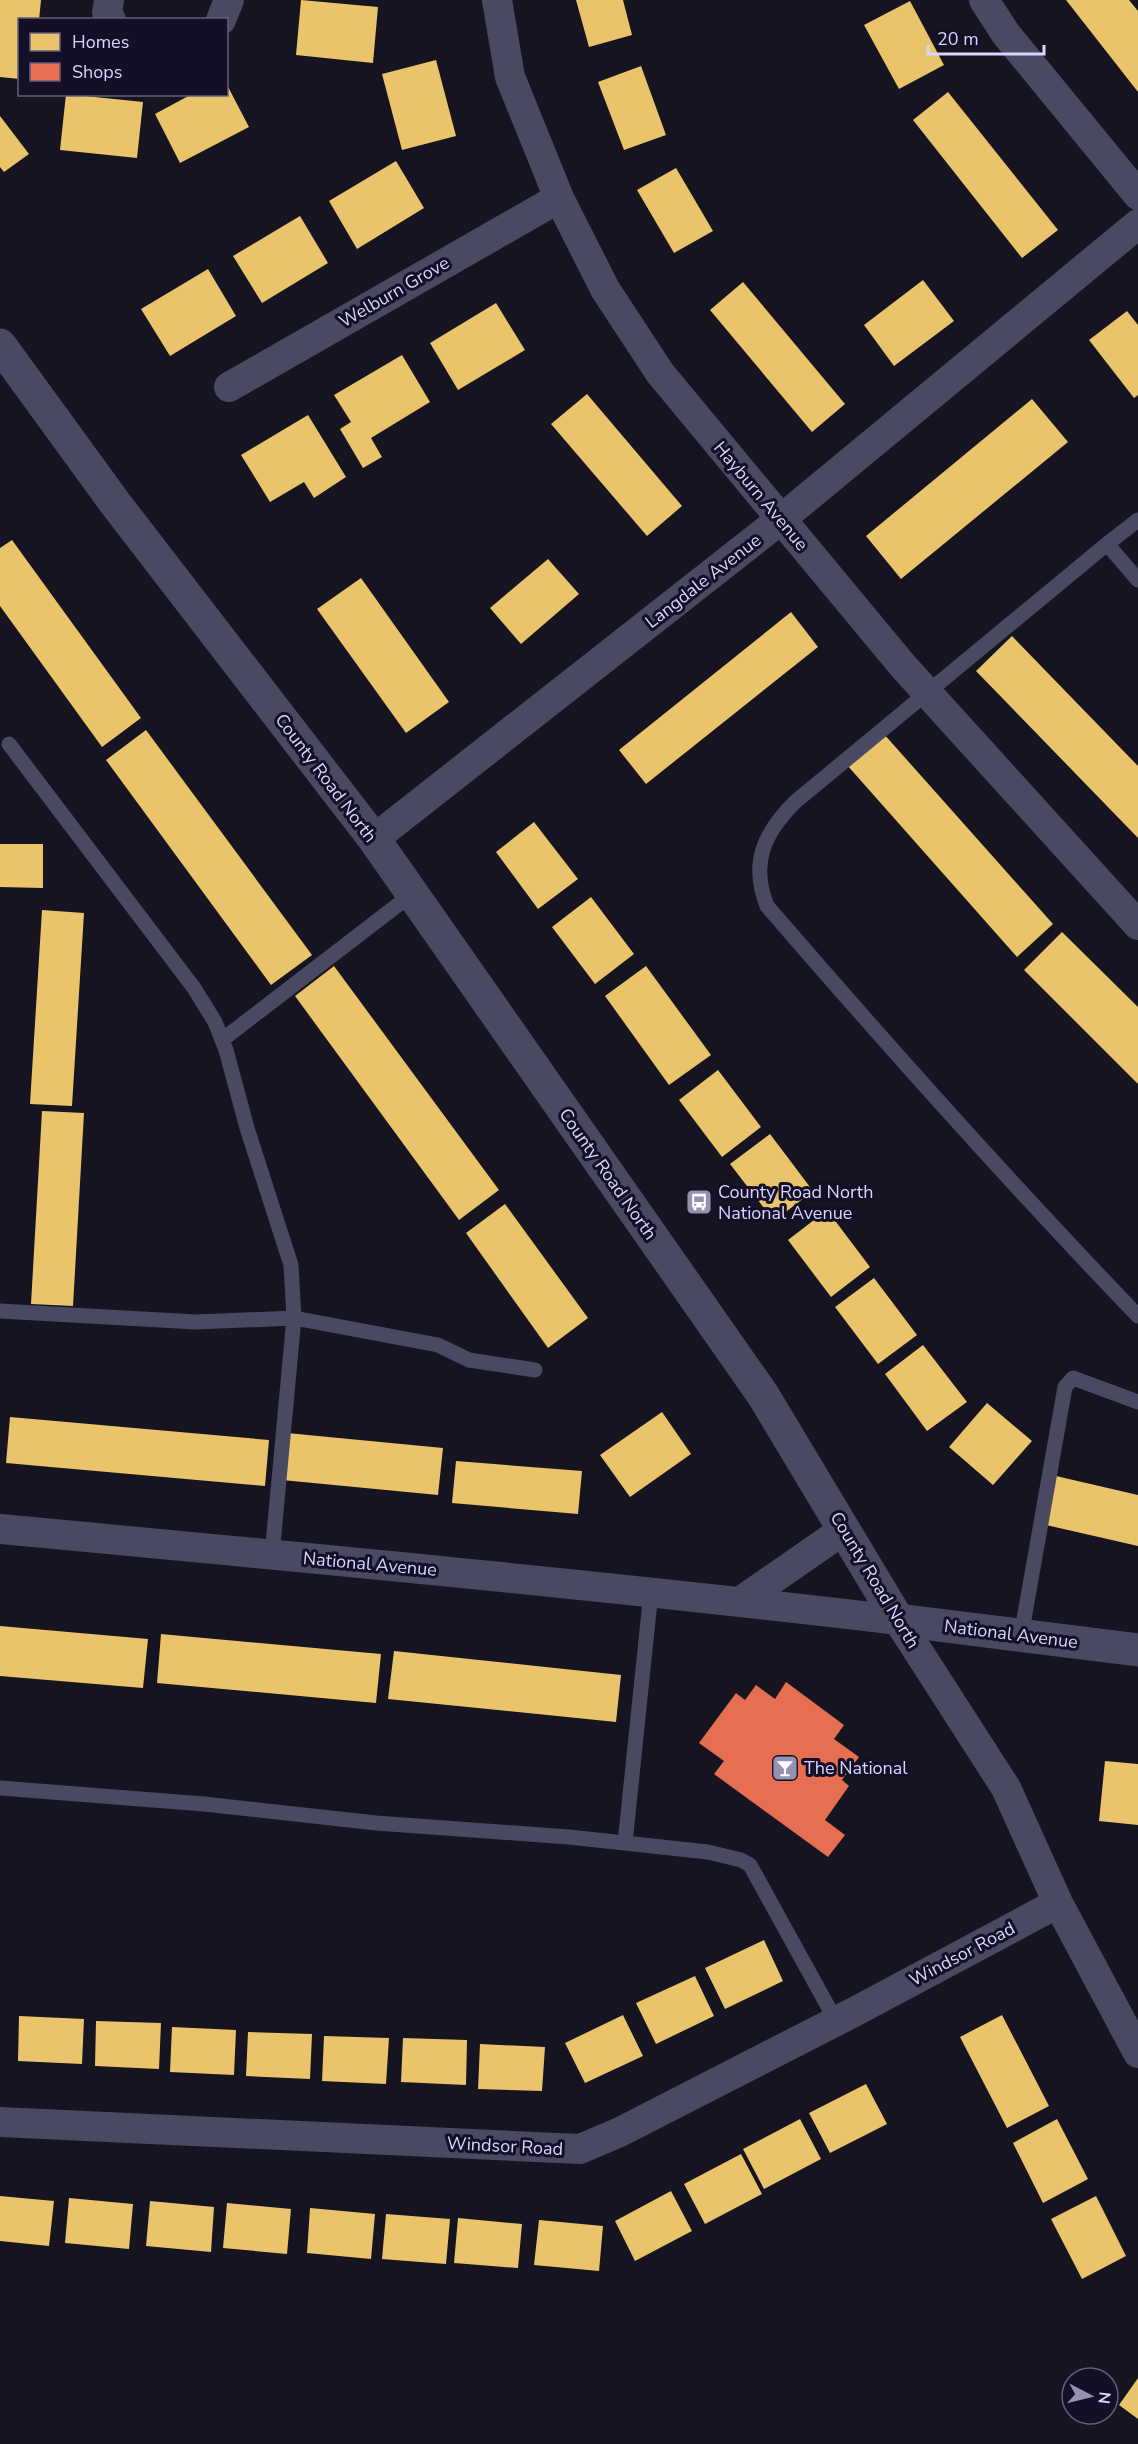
<svg xmlns="http://www.w3.org/2000/svg" width="1138" height="2444" font-family="'Nunito Sans',sans-serif">
	<style>
		.homes { fill: #e9c46a }
		.shops { fill: #e76f51 }
		.lines { fill: none; stroke-linecap: round; stroke-linejoin: round }
		.service { stroke: #4a4962; stroke-width: 15 }
		.minor { stroke: #4a4962; stroke-width: 30 }
		.tertiary { stroke: #4a4962; stroke-width: 33 }
		.labels { text-anchor: middle; dominant-baseline: central; stroke-width: 6; stroke-linejoin: round; paint-order: stroke }
		.street-label { font-size: 18px; fill: #d9d4ff; stroke: #130f26 }
		.poi-label { font-size: 18px; fill: #d9d4ff; stroke: #130f26; text-anchor: start }
	</style>
	<rect width="100%" height="100%" fill="#161421"/>
	<path class="homes" d="M0 0H41L39 20H20V79L0 77Z
		M301 0 378 7 373 63 296 55Z
		M576 0H623L632 35 589 47Z
		M1066 0H1129L1138 11V92Z
		M910 1 944 65 899 89 864 25Z
		M436 60 456 136 402 150 382 74Z
		M641 66 666 135 624 150 598 82Z
		M226 83 249 127 180 163 155 114 192 94H226Z
		M948 92 1058 230 1022 258 913 120Z
		M66 94 143 102 137 158 60 150Z
		M0 116 29 154 4 172 0 167Z
		M396 161 424 208 357 249 329 201Z
		M676 168 713 231 674 253 637 190Z
		M300 216 328 263 262 303 233 256Z
		M208 269 236 316 170 356 141 309Z
		M923 280 954 321 894 366 864 325Z
		M743 282 845 404 812 432 710 310Z
		M496 303 525 350 458 390 430 343Z
		M1127 311 1138 325V395L1134 398 1089 340Z
		M402 355 430 402 371 438 382 457 363 468 340 429 351 422 334 395Z
		M587 394 682 506 647 536 551 424Z
		M1032 399 1068 442 901 579 866 536Z
		M308 415 346 477 314 498 304 482 270 502 241 455Z
		M12 540 141 718 102 747 0 606V548Z
		M548 559 579 594 521 644 490 608Z
		M361 578 449 702 406 733 317 609Z
		M791 612 818 647 646 784 619 750Z
		M1012 636 1138 766V838L976 671Z
		M146 730 312 955 271 985 106 760Z
		M883 733 1053 924 1017 957 847 765Z
		M534 822 578 879 538 909 496 852Z
		M0 844H43V888L0 887Z
		M591 897 634 954 595 984 552 927Z
		M42 910 84 913 72 1106 30 1104Z
		M1062 932 1138 1007V1084L1024 970Z
		M334 966 499 1190 459 1220 295 996Z
		M646 966 711 1055 669 1085 605 996Z
		M718 1070 761 1127 722 1157 679 1100Z
		M42 1111 84 1113 73 1306 31 1304Z
		M770 1134 813 1191 774 1221 730 1164Z
		M505 1204 588 1318 548 1348 466 1233Z
		M827 1210 870 1267 831 1297 788 1240Z
		M874 1278 917 1335 878 1364 835 1307Z
		M923 1345 967 1402 927 1431 885 1374Z
		M987 1403 1032 1441 993 1485 949 1447Z
		M662 1412 691 1454 630 1497 600 1455Z
		M10 1417 269 1440 265 1486 6 1463Z
		M287 1433 443 1448 438 1495 282 1480Z
		M456 1461 582 1471 578 1514 452 1503Z
		M1056 1476 1138 1495V1546L1046 1525Z
		M0 1626 148 1639 143 1688 0 1676Z
		M161 1634 381 1654 376 1703 157 1683Z
		M394 1651 621 1675 616 1722 388 1699Z
		M1105 1761 1138 1764V1825L1099 1821Z
		M764 1940 783 1981 725 2009 705 1968Z
		M695 1976 714 2016 656 2044 636 2003Z
		M623 2015 643 2056 585 2083 565 2043Z
		M1002 2015 1049 2106 1007 2128 960 2037Z
		M19 2016 84 2019 82 2064 18 2061Z
		M96 2021 161 2023 159 2069 95 2066Z
		M172 2027 236 2030 234 2075 170 2072Z
		M248 2032 312 2034 310 2079 246 2076Z
		M324 2036 389 2038 386 2084 322 2081Z
		M403 2038 467 2040 466 2085 401 2082Z
		M480 2044 545 2047 542 2091 478 2089Z
		M866 2084 887 2124 830 2153 809 2113Z
		M800 2119 821 2159 764 2189 743 2149Z
		M1057 2119 1088 2179 1043 2203 1013 2143Z
		M741 2154 762 2194 705 2224 684 2184Z
		M671 2191 692 2231 635 2261 615 2221Z
		M0 2196 54 2201 49 2246 0 2241Z
		M1096 2196 1126 2256 1082 2279 1051 2219Z
		M69 2198 133 2204 129 2249 65 2243Z
		M150 2201 214 2207 211 2252 146 2246Z
		M227 2203 291 2209 287 2254 223 2248Z
		M310 2208 375 2214 371 2259 307 2253Z
		M386 2214 450 2219 446 2264 382 2259Z
		M458 2218 522 2224 518 2268 454 2263Z
		M539 2220 603 2226 599 2271 534 2265Z
		M1138 2378V2419L1119 2405Z"/>
	<path class="shops" d="M786 1682 844 1725 834 1739 859 1757 842 1780 849 1786 825 1820 845 1835 828 1857 714 1774 724 1761 699 1743 736 1693 745 1700 756 1685 775 1699Z"/>
	<g class="lines">
		<path class="service" d="M1138 520 1107 544 1138 580
			M1107 544 795 802C764 833 750 863 767 906 887 1045 1010 1183 1138 1316
			M9 744 194 988 215 1022 226 1050 247 1128 291 1265 294 1318 272 1555
			M222 1040 412 894
			M0 1311 196 1322 294 1318 438 1345 469 1360 535 1370
			M1021 1636 1065 1387 1073 1378 1138 1402
			M0 1788 204 1804 376 1823 569 1837 708 1852 741 1860 750 1865 836 2021
			M625 1843 651 1592"/>
		<path class="minor" d="M109 0 107 13 111 20
			M497 0 510 77 559 198 605 289 660 373 903 666 1138 925
			M984 0 1006 34 1138 195
			M221 20 229 0
			M229 387 559 198
			M374 839 780 520 1138 224
			M0 1529C300 1557 600 1585 898 1620L1006 1788 1058 1903 1138 2053
			M741 1601 845 1529
			M0 2122 580 2149 620 2132 856 2011 1058 1903"/>
		<path class="tertiary" d="M0 345 115 503 374 839 763 1395 898 1620 1138 1650"/>
	</g>
	<defs>
		<symbol id="bus-square" viewBox="-11 -11 22 22"><rect x="-9" y="-9" width="18" height="18" rx="4" fill="#9591b1" stroke="#130f26"/><path d="M-5-6H5V4H4V6H2V4H-2V6H-4V4H-5ZM-3.5-4V0h7V-4ZM-3.5 1.2v1.5H-2V1.2ZM2 1.2v1.5H3.5V1.2Z" fill="#fff"/></symbol>
		<symbol id="bar-square" viewBox="-11 -11 22 22"><rect x="-9" y="-9" width="18" height="18" rx="4" fill="#9591b1" stroke="#130f26"/><path d="M-6-5H6L.8 .8V4.5H3.5V6h-7V4.5H-.8V.8Z" fill="#fff"/></symbol>
	</defs>
	<g fill-rule="evenodd">
		<use href="#bus-square" x="684" y="1187" width="30" height="30"/>
		<use href="#bar-square" x="770" y="1753" width="30" height="30"/>
	</g>
	<g class="labels">
		<g class="street-label">
			<text transform="translate(394 292) rotate(-30)">Welburn Grove</text>
			<text transform="translate(761 496) rotate(50)">Hayburn Avenue</text>
			<text transform="translate(703 581) rotate(-38)">Langdale Avenue</text>
			<text transform="translate(326 778) rotate(53)">County Road North</text>
			<text transform="translate(608 1174) rotate(55)">County Road North</text>
			<text transform="translate(370 1564) rotate(5)">National Avenue</text>
			<text transform="translate(875 1580) rotate(59)">County Road North</text>
			<text transform="translate(1011 1634) rotate(7)">National Avenue</text>
			<text transform="translate(962 1954) rotate(-28)">Windsor Road</text>
			<text transform="translate(505 2146) rotate(3)">Windsor Road</text>
		</g>
		<g class="poi-label">
			<text x="718" y="1192">County Road North<tspan x="718" dy="21">National Avenue</tspan></text>
			<text x="804" y="1768">The National</text>
		</g>
	</g>
	<rect x="18" y="18" width="210" height="78" fill="#130f26" stroke="#625e7d" stroke-width="1.5"/>
	<rect x="30" y="33" width="30" height="18" fill="#e9c46a" stroke="#625e7d" stroke-width="1.5"/>
	<text x="72" y="48" font-size="18" fill="#d9d4ff">Homes</text>
	<rect x="30" y="63" width="30" height="18" fill="#e76f51" stroke="#625e7d" stroke-width="1.5"/>
	<text x="72" y="78" font-size="18" fill="#d9d4ff">Shops</text>
	<g transform="translate(1090 2396) rotate(97)"><circle r="28" fill="#130f26" stroke="#625e7d" stroke-width="1.5"/>
	<path d="M0-4.5L10 22L0 15L-10 22Z" fill="#9591b1"/>
	<text y="-9" font-size="16" font-weight="bold" text-anchor="middle" fill="#d9d4ff">N</text>
	</g>
	<path d="M928 45v9h116v-9" fill="none" stroke="#d9d4ff" stroke-width="3"/>
	<text x="937" y="45" font-size="18" fill="#d9d4ff" stroke="#130f26" stroke-width="4.5" paint-order="stroke">20 m</text>
</svg>
